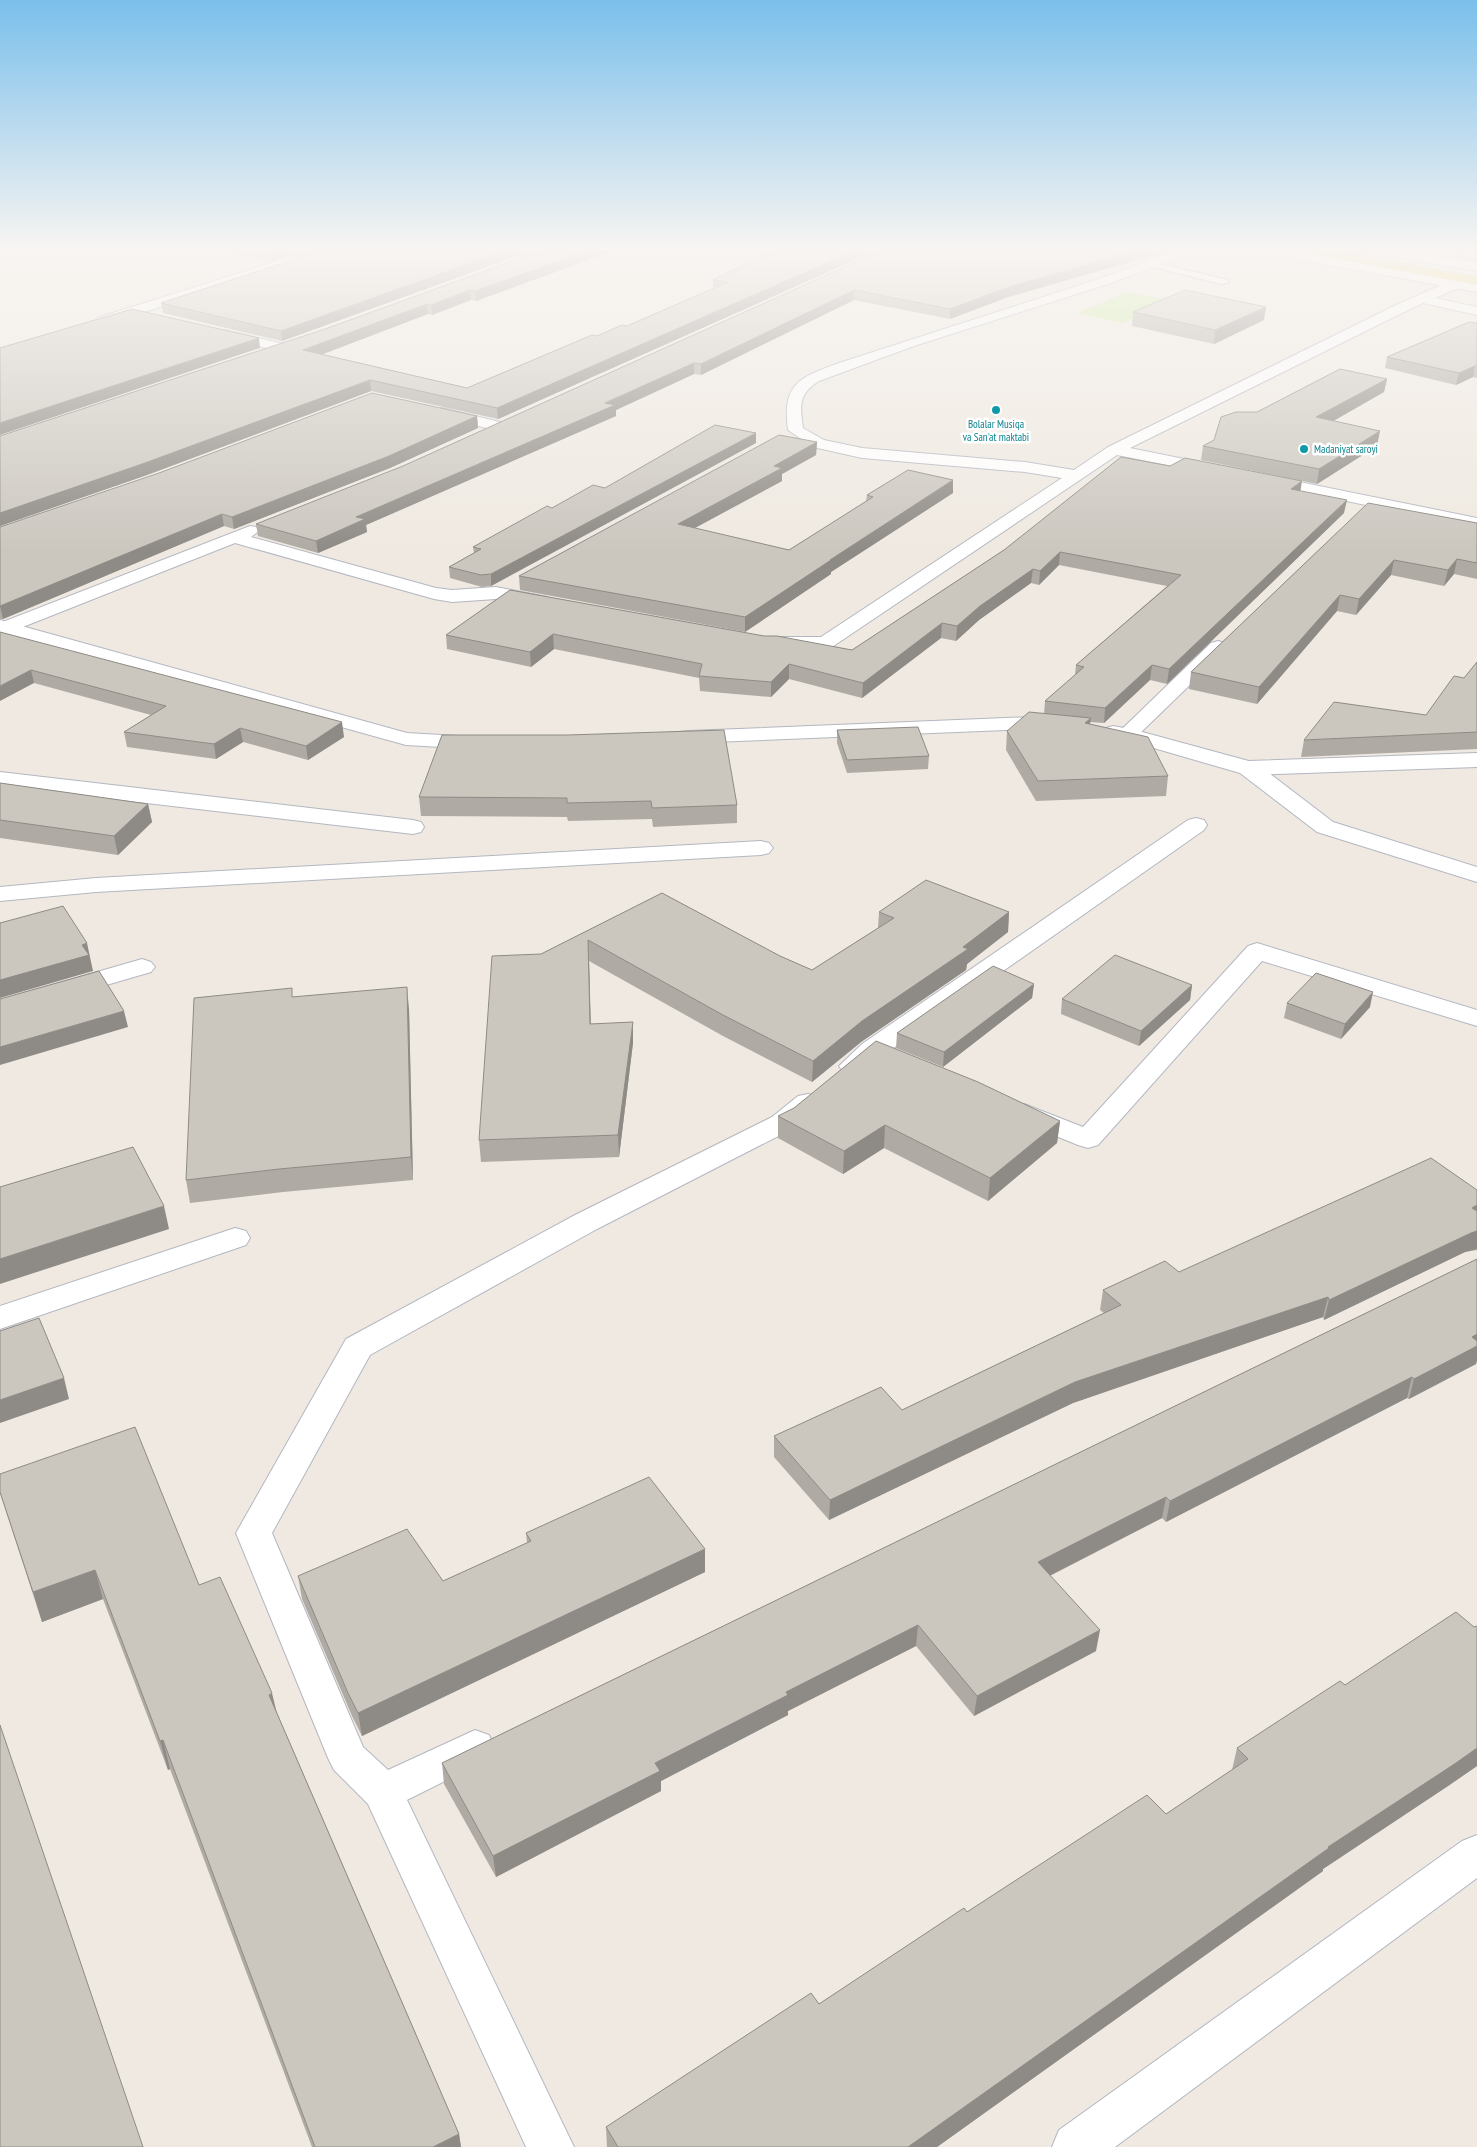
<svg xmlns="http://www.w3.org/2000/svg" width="1477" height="2147" font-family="'PT Sans Narrow',sans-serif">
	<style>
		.pitch { fill: #c9ec9a }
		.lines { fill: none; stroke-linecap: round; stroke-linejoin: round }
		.lane-casing { stroke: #b4b7c1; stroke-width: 3 }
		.street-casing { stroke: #b4b7c1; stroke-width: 2 }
		.secondary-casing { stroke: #b4b7c1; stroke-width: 2 }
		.primary-casing { stroke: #c9c9c9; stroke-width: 2 }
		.lane { fill: #fff; fill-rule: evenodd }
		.street { fill: #fff; fill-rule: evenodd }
		.secondary { fill: #fff; fill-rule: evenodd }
		.primary { fill: #f2d163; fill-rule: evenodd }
		.wall { fill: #afaba4 }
		.shaded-wall { fill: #8e8b86 }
		.building { fill: #cbc7bf; stroke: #8e8b86 }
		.culture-dot { fill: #0f9aa8; stroke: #fff; stroke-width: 2 }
		.labels { text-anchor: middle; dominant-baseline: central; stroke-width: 5; stroke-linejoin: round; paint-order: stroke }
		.far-culture-label { font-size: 11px; fill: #0d838f; stroke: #fff }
	</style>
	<rect width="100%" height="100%" fill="#efe9e1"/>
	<path class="pitch" d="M1128 292 1174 301 1123 323 1077 313Z"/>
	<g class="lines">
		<defs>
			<path id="lane" d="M1455 251H1465L1477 256V260Z
				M1150 262 1228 280 1229 282 1222 284 1150 266Z"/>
			<path id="street" d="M1173 251H1190L1188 254 1111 283 914 346 819 381C798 394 800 406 803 428L824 440 862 448 1025 462 1074 470 1108 447 1394 306 1462 276H1472L1473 279 1472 282 1435 298 1477 307V315L1423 303 1404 312 1130 448 1219 466 1221 469 1219 472 1213 474 1117 455 832 647 825 649 769 647 766 643 769 639 776 637H821L1062 478 1025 472 862 458 813 447 788 430C782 383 799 378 839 363L1102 278Z
				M224 330 288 345 290 348 283 352 219 337 217 334Z
				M442 408 504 423 507 426 504 429 499 431 437 416 434 413 437 410Z
				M1265 475 1477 518V528L1259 483 1257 480 1259 477Z
				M250 526 256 527 259 531 251 537 436 588 452 590 496 587 547 597 549 601 547 605 540 607 496 599 452 602 434 599 235 543 0 636V623Z
				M1218 641 1225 643 1228 647 1225 651 1135 738 1128 740 1121 738 1117 734 1121 730 1211 643Z
				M1477 753V767L1248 775 1240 773 1237 768 1240 763 1248 761Z
				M0 772 413 820 421 822 424 827 421 832 413 834 0 786Z
				M1196 818 1204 820 1207 825 1204 830 882 1056C869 1067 861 1076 843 1072L839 1066 862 1044 1188 820Z
				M761 841 769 843 773 848 769 853 761 855 96 892 0 901V887L96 878Z
				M1257 943 1477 1010V1026L1262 961 1098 1145 1088 1148 1078 1145 1014 1119 1010 1113 1014 1107 1024 1104 1083 1127 1248 946Z
				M142 959 151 962 155 967 151 972 0 1016V1000Z
				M808 1094 818 1096 822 1102 818 1108 792 1129 597 1229 370 1355 272 1533 363 1747 388 1770 475 1730 489 1735 495 1747 489 1759 407 1800 574 2147H526L368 1804 334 1770 328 1758 236 1533 346 1339 575 1215 772 1117 798 1096Z
				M235 1228 246 1231 250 1238 246 1245 0 1329V1306Z
				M1477 1835V1878L1115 2147H1052L1059 2130 1462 1841Z"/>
			<path id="secondary" d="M309 251H328L326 254 107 324 102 325 95 321 97 318Z
				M1267 251H1294L1477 284V292L1273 255Z
				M1380 251H1408L1477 263V271L1386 255Z
				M0 620 407 733 476 737 484 738 487 743 484 748 476 749 406 745 0 632Z
				M1032 717 1059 721 1063 725 1059 729 1052 731 1032 729 688 743 680 742 677 737 680 732 688 731Z
				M1113 726 1135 730 1256 763 1333 822 1477 867V882L1317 832 1240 773 1126 740 1106 736 1102 732 1106 728Z"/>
			<path id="primary" d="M1309 251H1336L1477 277V285L1315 255Z"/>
		</defs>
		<use href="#lane" class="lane-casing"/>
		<use href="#street" class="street-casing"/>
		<use href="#secondary" class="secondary-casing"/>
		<use href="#primary" class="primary-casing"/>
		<use href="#lane" class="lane"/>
		<use href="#street" class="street"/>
		<use href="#secondary" class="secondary"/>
		<use href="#primary" class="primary"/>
	</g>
	<path class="wall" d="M224 251H302L272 261Z
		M310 251H531L282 341 163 313 161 303 295 259 294 256Z
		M540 251H613L476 301 471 300 432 315 428 314 322 354 467 388 597 336 627 326 713 289V280L875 251 498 419 371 391 147 475 0 526V436L325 329Z
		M880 251 1165 252 1008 297 950 319 854 300 701 375 694 374 616 410V416L366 525 367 532 318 553 258 536 256 524 403 466Z
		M1133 312 1264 320 1214 344 1132 326Z
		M1477 323V378L1473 377 1456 385 1385 368 1387 357Z
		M1387 379 1384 392 1333 421 1377 446 1317 484 1201 460 1203 446 1214 440 1257 412Z
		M477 416 478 428 390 468 234 529 224 526 3 619H0V527Z
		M817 442 816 455 782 474V481L695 528 789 550 866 501 867 495 953 493 831 572V574L745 632 520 590 519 576Z
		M756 443 491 586 482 587 450 578 449 567 474 553 473 547 552 508 605 488Z
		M1301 491 1344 513 1167 684 1150 680 1104 723 1090 722V724L1168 776 1166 796 1036 801 1006 750 1007 731 1044 714 1045 701 1075 675 1076 665 1167 586 1059 565 1039 585 1031 583 979 620 956 641 941 638 862 698 789 679 771 697 700 691 699 678 554 649 531 667 447 649 446 635 510 590 764 636 852 650 1004 550Z
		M1368 503 1477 523V579L1454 574 1444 586 1391 575 1356 615 1337 611 1257 704 1189 689 1191 672Z
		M0 632 344 737 308 760 243 742 216 759 127 747 124 732 151 715 34 683Z
		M1477 662V749L1301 757 1304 740 1426 715 1464 678Z
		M837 730 929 756 928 769 847 773 837 743Z
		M442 735 737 805V823L653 827 652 819 568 821 567 817 421 816 419 797Z
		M0 783 148 804 152 822 118 855 0 838Z
		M662 893 780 956 812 970 878 928 879 912H1009L1008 932 967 964 966 970 861 1042 812 1082 723 1036 589 961 591 1024 633 1043 619 1157 481 1162 479 1140 541 954Z
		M1034 984 1032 998 943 1067 896 1048 897 1033Z
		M1192 985 1190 1000 1139 1046 1061 1014 1062 999Z
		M293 997 409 1009 413 1180 283 1192 190 1203 186 1180Z
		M1287 1003 1370 1007 1341 1039 1284 1018Z
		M778 1116 1060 1121 1057 1143 988 1201 884 1148 843 1174 778 1138Z
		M1477 1190V1250L1465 1252 1324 1320 1323 1317 1073 1403 829 1520 774 1457V1436L902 1410 1104 1313 1100 1310 1103 1290 1179 1272Z
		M1477 1259V1360L1476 1364 1409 1399 1407 1398 1166 1522 1162 1518 1050 1576 1096 1651 974 1716 916 1646 788 1711V1715L661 1781V1791L496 1877 444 1784 442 1763Z
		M0 1493 199 1585 277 1713 459 2134 461 2147H312L170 1769 168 1770 103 1599 42 1622Z
		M526 1533 705 1549V1572L362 1736 352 1716 302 1599 298 1576 443 1581 527 1543Z
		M1477 1626V1766L1448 1786 1323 1869V1871L937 2147H607L606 2127 819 2004 967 1912 1166 1814 1232 1770 1237 1748 1345 1685Z"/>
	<path class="shaded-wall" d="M270 251H302L272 261Z
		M504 251H531L282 341 281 331Z
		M587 251H613L476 301 475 291Z
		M854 251H875L498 419 497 408Z
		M1135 251H1165V252L1008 297 950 319V309L1009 287Z
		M470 290 471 300 432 315 431 305Z
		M854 290V300L701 375V364Z
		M427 304 428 314 305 361 303 350Z
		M1266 307 1264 320 1214 344 1215 330Z
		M259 338 260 348 0 435V423Z
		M694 363V374L616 410V416L366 525 367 532 318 553 316 541 356 517Z
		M1475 366 1473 377 1456 385 1459 373Z
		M1387 379 1384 392 1314 432 1316 417Z
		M370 380 371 391 147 475 0 526V513Z
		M477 416 478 428 390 468 234 529 232 517Z
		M1380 431 1377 446 1317 484 1319 469Z
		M756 433V443L491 586V574Z
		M817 442 816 455 782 474V481L678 537V524L774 466Z
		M953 480V493L831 572V574L745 632V617L830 560Z
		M1302 481 1300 494 1291 489Z
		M1347 500 1344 513 1167 684 1169 669Z
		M222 514 224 526 3 619 0 606Z
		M1060 552 1059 565 1039 585 1040 571Z
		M1457 559 1454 574 1444 586 1448 570Z
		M1394 560 1391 575 1356 615 1359 599Z
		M1033 569 1031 583 979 620 956 641 957 626 980 606Z
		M1340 595 1337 611 1257 704 1259 687Z
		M942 623 941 638 862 698 863 683Z
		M553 634 554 649 531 667 530 652Z
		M789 664V679L771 697V682Z
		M1152 665 1150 680 1104 723 1105 708Z
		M31 670 34 683 0 701V686Z
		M1091 718 1088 737 1085 723Z
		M342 722 344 737 308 760 306 746Z
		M240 728 243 742 216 759 214 744Z
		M148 804 152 822 118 855 114 836Z
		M1009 912 1008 932 967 964 966 970 861 1042 812 1082 813 1061 862 1021 963 947Z
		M588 940 589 961 591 1045 590 1024Z
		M87 943 93 971 0 998V980L82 945Z
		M1034 984 1032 998 943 1067 944 1052Z
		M1192 985 1190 1000 1139 1046 1141 1031Z
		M407 987 409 1009 413 1180 411 1157Z
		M1373 992 1370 1007 1341 1039 1345 1024Z
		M124 1011 128 1027 0 1065V1047Z
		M633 1022V1043L619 1157 618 1135Z
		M1060 1121 1057 1143 988 1201 990 1178Z
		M885 1125 884 1148 843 1174 844 1151Z
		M1477 1205V1222L1472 1208Z
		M164 1206 169 1229 0 1284V1259Z
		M1477 1231V1249L1465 1252 1324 1320 1329 1300 1471 1233Z
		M1328 1297 1323 1317 1073 1403 829 1520 830 1500 1075 1382Z
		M1477 1334V1360L1476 1364 1409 1399 1414 1379 1472 1337Z
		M1412 1377 1407 1398 1166 1522 1170 1501Z
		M64 1378 69 1399 0 1423V1400Z
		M1166 1497 1162 1518 1035 1583 1038 1562Z
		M705 1549V1572L362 1736 358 1713Z
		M95 1570 103 1599 42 1622 33 1592Z
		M918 1625 916 1646 788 1711V1715L661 1781V1791L496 1877 493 1856 655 1763 786 1692Z
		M1100 1630 1096 1651 974 1716 977 1696Z
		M272 1693 279 1722 269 1695Z
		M163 1740 170 1769 168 1770 160 1741Z
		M1477 1748V1766L1448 1786 1323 1869V1871L937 2147H908L1328 1847Z
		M459 2134 461 2147H433Z"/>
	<path class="building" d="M310 251H504L281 331 161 303 301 257 294 256Z
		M540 251H587L475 291 470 290 431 305 427 304 303 350 467 388 592 335 597 336 622 325 627 326 728 282 713 280 772 251H854L497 408 370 380 145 463 0 513V436L325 329Z
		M880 251H1135L1009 287 950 309 854 290 701 364 694 363 605 403 615 405 356 517 365 519 316 541 256 524 403 466Z
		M1185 290 1266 307 1215 330 1133 312Z
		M132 309 259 338 0 423V348Z
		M1469 322 1477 323V366H1475L1459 373 1387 357Z
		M1340 369 1387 379 1316 417 1380 431 1319 469 1203 446 1214 440 1221 417 1236 412H1257Z
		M372 393 477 416 389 456 232 517 222 514 0 606V527L159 473Z
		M715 425 756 433 491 574 481 575 449 567 481 549 473 547 547 506 552 508 593 485 605 488Z
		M779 435 817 442 774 466 782 468 678 524 789 550 873 497 867 495 908 470 953 480 830 560H831L745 617 519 576Z
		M1121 457 1170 466 1185 458 1302 481 1291 489 1347 500 1169 669 1152 665 1105 708 1045 701 1084 667 1076 665 1181 575 1060 552 1040 571 1033 569 980 606 957 626 942 623 863 683 789 664 771 682 699 676 702 664 553 634 530 652 446 635 510 590 764 636H777L852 650 1004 550Z
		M1368 503 1477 523V563L1457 559 1448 570 1394 560 1359 599 1340 595 1259 687 1191 672Z
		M0 632 342 722 306 746 240 728 214 744 124 732 166 706 31 670 0 686Z
		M1477 662V732L1304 740 1334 702 1426 715 1454 676 1464 678Z
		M1029 712 1091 718 1085 723 1148 737 1168 776 1038 781 1007 731Z
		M918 727 929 756 847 760 837 730Z
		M724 730 737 805 652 808 651 801 567 803V798L419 797 442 735H568Z
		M0 783 148 804 114 836 0 820Z
		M926 880 1009 912 963 947 968 949 862 1021 813 1061 723 1015 588 940 590 1024 633 1022 618 1135 479 1140 492 956 541 954 662 893 780 956 812 970 894 918 879 912Z
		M63 906 87 943 82 945 89 955 0 980V923Z
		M1115 955 1192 985 1141 1031 1062 999Z
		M993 966 1034 984 944 1052 897 1033Z
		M99 971 124 1011 0 1047V999Z
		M1316 973 1373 992 1345 1024 1287 1003Z
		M407 987 411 1157 279 1169 186 1180 194 998 292 988V997Z
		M876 1041 978 1082 1060 1121 990 1178 885 1125 844 1151 778 1116 794 1108Z
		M133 1147 164 1206 0 1259V1187Z
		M1431 1158 1477 1190V1205L1472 1208 1477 1211V1231L1471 1233 1329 1300 1328 1297 1075 1382 830 1500 774 1436 881 1387 902 1410 1121 1305 1103 1290 1165 1261 1179 1272Z
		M1477 1259V1334L1472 1337 1477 1341V1346L1414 1379 1412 1377 1170 1501 1166 1497 1038 1562 1100 1630 977 1696 918 1625 786 1692 788 1695 655 1763 660 1771 493 1856 442 1763Z
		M39 1318 64 1378 0 1400V1331Z
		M135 1427 199 1585 220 1577 272 1693 269 1695 459 2134 433 2147H315L163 1740 160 1741 95 1570 33 1592 0 1492V1474Z
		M649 1477 705 1549 358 1713 348 1693 298 1576 407 1529 443 1581 531 1541 526 1533Z
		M1456 1612 1474 1627 1477 1626V1748L1456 1763 1328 1847 1329 1848 908 2147H618L606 2127 811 1993 819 2004 964 1908 967 1912 1147 1795 1166 1814 1248 1759 1237 1748 1340 1681 1345 1685Z
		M0 1725 143 2147H0Z"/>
	<linearGradient id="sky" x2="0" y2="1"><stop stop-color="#7abfeb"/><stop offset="0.45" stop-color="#f8f5f2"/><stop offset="1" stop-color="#f8f5f2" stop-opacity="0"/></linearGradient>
	<rect width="1477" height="552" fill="url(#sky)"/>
	<g class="culture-dot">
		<circle cx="996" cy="410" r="5"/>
		<circle cx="1304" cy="449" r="5"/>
	</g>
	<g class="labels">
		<g class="far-culture-label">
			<text x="996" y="424">Bolalar Musiqa<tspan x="996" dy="13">va San'at maktabi</tspan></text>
			<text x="1314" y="449" text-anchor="start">Madaniyat saroyi</text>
		</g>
	</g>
</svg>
